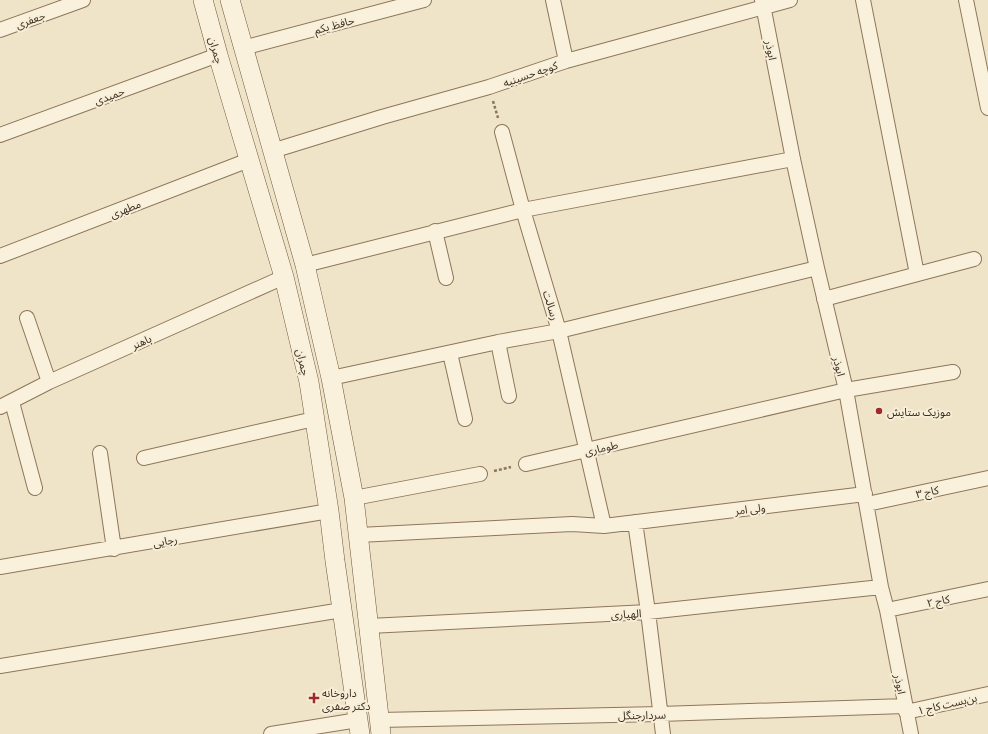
<svg xmlns="http://www.w3.org/2000/svg" width="988" height="734" font-family="Literata,'Noto Sans Arabic',serif">
	<style>
		.lines { fill: none; stroke-linecap: round; stroke-linejoin: round }
		.street-casing { stroke: #8d765c; stroke-width: 16 }
		.secondary-casing { stroke: #6f573f; stroke-width: 20 }
		.path { stroke: #8d765c; stroke-width: 2.5; stroke-dasharray: 3 2; stroke-linecap: butt }
		.street { stroke: #faf1dc; stroke-width: 14 }
		.secondary { stroke: #faf1dc; stroke-width: 19 }
		.poi-dot { fill: #9e2a2b; stroke: #f7eed8; stroke-width: 1.5 }
		.labels { text-anchor: middle; dominant-baseline: central; stroke-width: 4; stroke-linejoin: round; paint-order: stroke }
		.street-label { font-size: 11px; fill: #3d2e20; stroke: #f7eed8 }
		.poi-label { font-size: 11px; fill: #3d2e20; stroke: #f7eed8; text-anchor: start }
	</style>
	<rect width="100%" height="100%" fill="#f0e4c8"/>
	<g class="lines">
		<defs>
			<path id="street" d="M553 0 566 61
				M762 0 793 159 817 268 846 390 881 587 887 610 911 734
				M863 0 917 274
				M966 0 988 108
				M0 30 83 0
				M243 48 424 0
				M502 132 523 210 559 331 604 526
				M0 135 218 55
				M272 151 382 117 489 87 566 61 790 0
				M435 231 446 278
				M0 256 249 160
				M305 265 523 210 793 159
				M824 299 974 259
				M27 318 49 382
				M498 342 509 396
				M450 353 465 419
				M331 378 498 342 559 331 817 268
				M12 402 35 488
				M0 407 49 382 284 277
				M100 453 114 549
				M144 458 314 419
				M526 464 846 390 953 372
				M354 498 480 474
				M867 504 988 478
				M635 522 648 612 663 734
				M359 535 572 524 604 526 865 494
				M0 567 329 511
				M887 610 988 589
				M369 626 648 612 881 587
				M0 666 342 610
				M906 712 988 694
				M379 720 660 714 905 706
				M271 734 358 720"/>
			<path id="secondary" d="M203 0 218 55 284 277 309 382 329 511 335 561 360 734
				M230 0 305 265 331 378 354 498 381 734"/>
		</defs>
		<use href="#street" class="street-casing"/>
		<use href="#secondary" class="secondary-casing"/>
		<path class="path" d="M493 101 498 118
			M494 471 511 467"/>
		<use href="#street" class="street"/>
		<use href="#secondary" class="secondary"/>
	</g>
	<g class="poi-dot">
		<circle cx="879" cy="411" r="4"/>
		<path d="M312 692h4v4h4v4h-4v4h-4v-4h-4v-4h4z"/>
	</g>
	<g class="labels">
		<g class="street-label">
			<text transform="translate(30 19) rotate(-20)">جعفری</text>
			<text transform="translate(334 24) rotate(-15)">حافظ یکم</text>
			<text transform="translate(217 50) rotate(74)">چمران</text>
			<text transform="translate(772 50) rotate(79)">ابوذر</text>
			<text transform="translate(530 73) rotate(-19)">کوچه حسینیه</text>
			<text transform="translate(109 95) rotate(-20)">حمیدی</text>
			<text transform="translate(125 208) rotate(-21)">مطهری</text>
			<text transform="translate(552 305) rotate(73)">رسالت</text>
			<text transform="translate(141 341) rotate(-24)">باهنر</text>
			<text transform="translate(304 362) rotate(77)">چمران</text>
			<text transform="translate(840 366) rotate(76)">ابوذر</text>
			<text transform="translate(601 447) rotate(-13)">طوماری</text>
			<text transform="translate(927 491) rotate(-12)">کاج ۳</text>
			<text transform="translate(750 508) rotate(-7)">ولی امر</text>
			<text transform="translate(165 540) rotate(-10)">رجایی</text>
			<text transform="translate(938 600) rotate(-12)">کاج ۲</text>
			<text transform="translate(626 613) rotate(-3)">الهیاری</text>
			<text transform="translate(901 684) rotate(79)">ابوذر</text>
			<text transform="translate(947 703) rotate(-13)">بن‌بست کاج ۱</text>
			<text transform="translate(642 714) rotate(-1)">سردارجنگل</text>
		</g>
		<g class="poi-label">
			<text x="887" y="411">موزیک ستایش</text>
			<text x="322" y="692">داروخانه<tspan x="322" dy="13">دکتر صفری</tspan></text>
		</g>
	</g>
</svg>
